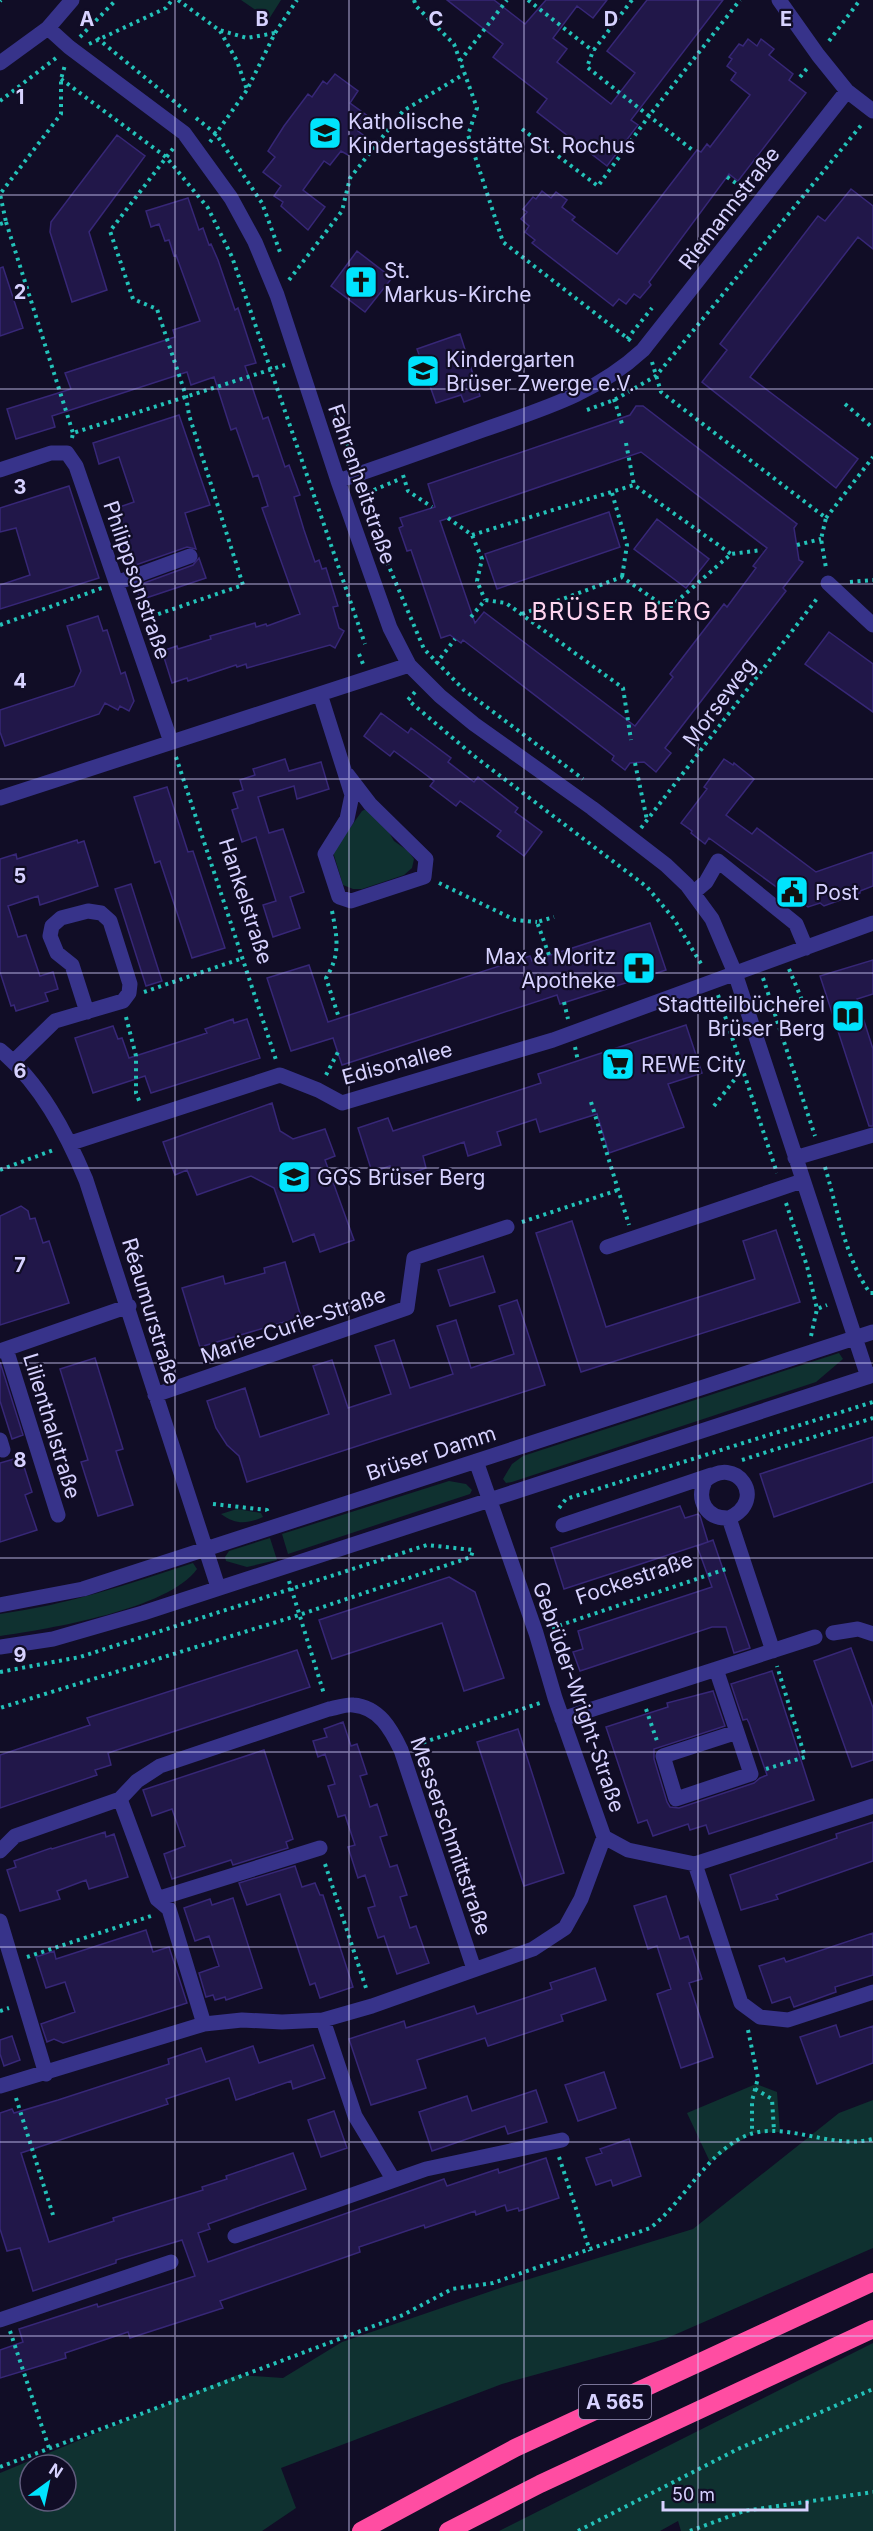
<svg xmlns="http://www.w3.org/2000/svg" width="873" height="2531" font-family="Inter,sans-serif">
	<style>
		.green { fill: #0f3130; fill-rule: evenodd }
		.building { fill: #211749; stroke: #372777; stroke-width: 1.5; fill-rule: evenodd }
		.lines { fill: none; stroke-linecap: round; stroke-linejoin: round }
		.path { stroke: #23c2b9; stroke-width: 4; stroke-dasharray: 3 4.5; stroke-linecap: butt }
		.minor { stroke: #37338a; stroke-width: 15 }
		.highway { stroke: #ff4da2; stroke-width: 18 }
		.grid { fill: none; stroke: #d7d2ff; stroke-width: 1.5; stroke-opacity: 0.55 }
		.labels { text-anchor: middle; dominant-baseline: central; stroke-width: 4.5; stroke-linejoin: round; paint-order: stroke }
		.shield { fill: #110d26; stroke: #9c97be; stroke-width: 1.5 }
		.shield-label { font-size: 20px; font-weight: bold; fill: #d7d2ff }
		.poi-label { font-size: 21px; fill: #d7d2ff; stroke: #110d26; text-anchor: start }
		.street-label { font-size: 21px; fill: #d7d2ff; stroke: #110d26 }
		.quarter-label { font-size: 24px; letter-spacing: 1.5px; fill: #ffd4ef; stroke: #110d26 }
		.grid-label { font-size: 20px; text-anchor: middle; font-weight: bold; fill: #d7d2ff; stroke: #110d26; stroke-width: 4.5; stroke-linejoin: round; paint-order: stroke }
	</style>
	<rect width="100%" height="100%" fill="#110d26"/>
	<path class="green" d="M241 0H281L269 19Z
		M366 809 383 822 394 841 408 851 414 859 412 868 404 875 362 889H353L343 885 333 852 362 811Z
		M839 1353 843 1359 816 1382 512 1482 506 1483 503 1479 512 1464 523 1456Z
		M449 1481 466 1484 472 1490 470 1494 288 1554 282 1534Z
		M237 1509 261 1513 263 1517C247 1524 236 1525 221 1514Z
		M270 1538 277 1560 247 1567 226 1561 225 1557 229 1551Z
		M193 1563 197 1569C169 1609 49 1629 0 1636V1614C66 1605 130 1584 193 1563Z
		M756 2084 777 2092 780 2132 752 2133 710 2162 687 2113Z
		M873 2100V2248L665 2339 502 2384 281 2468 296 2508 262 2531H0V2473L237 2375 283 2378 342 2342 506 2286 693 2229 839 2113ZM30 2465H66V2501H30Z
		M873 2343V2531H681L678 2521 660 2531H499Z"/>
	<path class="building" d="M447 0H494L525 24 546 0H607L593 18 577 6 553 38 567 49 557 62 611 104 635 73 607 51 647 0H723L631 120 638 125 607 166 537 112 547 99 493 57 503 44Z
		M748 39 757 46 761 39 774 49 769 55 793 74 789 80 806 93 738 181 729 174 649 282 651 285 640 298 634 294 626 304 619 299 613 306 532 243 535 240 525 232 529 226 521 219 527 212 523 209 533 197 536 199 542 191 551 198 556 192 567 200 562 207 575 217 572 220 617 254 697 150 701 152 707 144 710 147 750 95 731 80 736 73 727 66 732 59 729 57 739 44 743 46Z
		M335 74 358 91 350 103 369 117 358 131 363 135 348 155 341 151 330 165 324 161 303 190 325 207 308 230 281 206 283 202 274 196 281 186 263 172 275 157 268 151 284 126 308 94 312 97 323 81 327 84Z
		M117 135 145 156 89 232 107 290 72 302 50 232 51 222Z
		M851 189 873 206V249L858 237 750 377 858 459 836 488 702 382 727 350 720 344 818 216 825 221Z
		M188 198 199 230 203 228 209 245 211 244 218 260 235 310 238 308 256 363 245 366 263 419 268 417 285 467 289 465 300 495 294 497 304 530 315 562 319 560 322 569 326 568 338 606 333 607 339 628 344 631 335 648 330 645 247 668 246 664 237 667 236 665 188 681 187 678 172 683 162 651 177 646 178 649 211 639 210 636 255 623 256 627 266 624 267 626 300 614 262 508 268 506 258 475 253 477 236 428 231 430 214 377 191 385 187 372 52 416 55 427 16 439 7 409 71 389 65 373 175 337 173 330 200 321 176 255 174 256 169 240 165 241 159 224 151 227 146 211Z
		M357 251 392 278 365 312 331 286Z
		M3 267 23 328 0 336V268Z
		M460 334 480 396 464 402 461 395 436 403 417 349Z
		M636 406H643L797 524 794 528 799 560 803 562 783 588 786 591 665 748 671 753 656 772 644 762 630 763 625 770 612 760 614 756 463 640 461 643 450 635 441 638 411 550 407 551 399 528 403 526 400 518 435 507 428 484 630 415ZM641 452 767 548 753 566 756 568 727 607 724 604 670 674 673 677 635 726 484 612 475 623 440 521Z
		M179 415 210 505 185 513 196 549 187 547 130 567 111 510 134 502 119 457 99 464 93 443Z
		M69 486 99 578 0 609V585L30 575 16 528 0 532V508Z
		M609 512 620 547 497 589 485 554Z
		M657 519 709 559 686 588 634 549Z
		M199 558 206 578 140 600 136 586 193 565Z
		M98 616 103 631 107 630 121 674 125 672 134 701 129 711 120 706 118 710 105 703 99 714 5 746 0 732V710L74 686 81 671 67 626Z
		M829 632 873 664V712L805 664Z
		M381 713 408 733 411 728 451 758 448 762 474 782 478 777 518 808 515 812 542 832 524 856 497 836 501 831 460 801 456 806 430 786 434 781 421 771 394 751 390 756 364 736Z
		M285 759 289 771 321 762 329 789 297 799 294 786 258 797 269 833 283 829 304 892 290 897 300 928 273 937 263 905 276 901 256 837 242 842 232 810 238 808 233 793 243 790 240 780 255 775 253 769Z
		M724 759 733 765 734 763 754 779 726 815 752 834 757 828 816 872 873 852V886L860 891V893L824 906 820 903 808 907 784 889 782 891 709 838 705 844 691 833 692 831 681 823 707 789 704 787Z
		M167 787 188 852 193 851 225 948 192 958 160 861 155 863 134 797Z
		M77 840 78 843 84 841 98 886 40 905 38 896 8 906 18 937 26 935 40 976 53 972 58 989 45 993 48 1001 16 1011 14 1005 11 1006 0 972V859L16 854 17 859Z
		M131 884 162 981 146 986 115 889Z
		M650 923 666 970 560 1004 557 995 342 1065 333 1038 291 1051 267 978 309 965 328 1022 530 956 532 961Z
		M873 960V994L857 999 873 1049V1126H869L820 976Z
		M233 1019 234 1023 247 1019 260 1058 151 1093 145 1076 93 1093 75 1038 113 1026 118 1039 122 1038 129 1058 207 1033 205 1029Z
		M686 1025 702 1073 668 1084 684 1127 609 1153 597 1114 540 1132 536 1119 497 1132 501 1145 468 1156 464 1142 423 1156 426 1168 395 1179 390 1166 372 1172 358 1128 388 1118 393 1131 541 1083 538 1074Z
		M272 1103 280 1131 293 1139 325 1129 335 1156 325 1160 354 1240 320 1252 314 1234 293 1242 274 1188 251 1176 197 1195 187 1170 175 1175 163 1142Z
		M21 1206 28 1211 30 1219 35 1218 43 1243 49 1241 69 1303 0 1325V1216Z
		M572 1221 606 1327 755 1279 743 1241 776 1230 800 1302 581 1372 536 1233Z
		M483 1256 495 1292 450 1306 438 1270Z
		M285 1262 301 1317 200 1347 182 1288 223 1276 225 1284 265 1273 264 1268Z
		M517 1300 545 1385 247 1482 239 1456 227 1445 216 1428 207 1401 245 1388 260 1437 329 1414 313 1366 332 1360 348 1408 391 1394 375 1346 394 1340 410 1388 453 1374 437 1326 456 1320 471 1368 514 1354 499 1306Z
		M95 1358 123 1449 116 1451 133 1505 98 1516 81 1462 88 1460 60 1369Z
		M0 1362 23 1435 12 1439 0 1401Z
		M873 1437V1482L774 1517 760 1474Z
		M21 1457 32 1492 25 1495 37 1530 0 1542V1463Z
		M680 1506 685 1518 698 1514 700 1516 708 1542 564 1589 551 1548Z
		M713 1540 750 1648 734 1653 726 1627H712L580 1671 573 1652 583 1649 578 1631 712 1587 697 1546Z
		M449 1577 475 1592 504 1678 464 1691 442 1623 332 1659 319 1620Z
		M851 1648 873 1708V1760L852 1767 814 1661Z
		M297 1650 310 1687 108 1753 111 1765 95 1770 97 1775 0 1808V1755L90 1725 87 1718Z
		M772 1671 814 1800 709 1834 706 1825 690 1830 688 1824 653 1836 647 1820 638 1823 606 1727 668 1707 667 1703 713 1691 725 1726 654 1749V1759L667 1802 670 1807 679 1808 754 1783 760 1778 767 1775 749 1723 747 1719 743 1720 731 1684Z
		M343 1722 351 1746 357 1744 367 1774 360 1776 365 1791 370 1807 377 1804 387 1835 380 1837 390 1867 397 1865 407 1895 400 1897 410 1928 416 1926 429 1963 397 1974 384 1936 378 1938 368 1908 375 1906 365 1875 358 1878 348 1847 355 1845 345 1815 338 1817 333 1801 328 1786 335 1784 325 1754 318 1757 313 1741 327 1737 324 1729Z
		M518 1729 564 1873 524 1886 477 1742Z
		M264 1750 293 1839 286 1842 288 1848 233 1865 231 1860 172 1879 164 1854 185 1846 172 1809 152 1816 143 1790Z
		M873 1822V1861L776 1895 778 1899 741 1910 730 1875 837 1838 836 1834Z
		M105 1832 106 1837 114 1834 128 1877 89 1889 86 1880 57 1891 60 1899 20 1911 7 1870 16 1867 14 1861 51 1848 52 1849Z
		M295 1866 302 1887 315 1883 320 1895H323L353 1987 320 1998 315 1983 310 1985 280 1894 247 1905 239 1883Z
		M666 1896 680 1939 688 1936 702 1979 689 1983 713 2057 681 2068 657 1994 671 1989 657 1946 648 1949 634 1906Z
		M233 1898 262 1988 226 2000 225 1997 215 2000 213 1995 206 1997 199 1973 219 1966 209 1936 195 1941 184 1908 210 1899 212 1905Z
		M146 1930 153 1952 169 1947 187 2003 63 2043 54 2039 47 2042 41 2024 75 2012 65 1982 46 1988 36 1957 54 1951 56 1959Z
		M873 1933V1975L835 1987 836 1992 794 2007 790 1997 772 2003 759 1966 784 1958 786 1962Z
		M595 1968 606 2000 561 2015 563 2021 488 2046 485 2038 417 2060 426 2088 371 2105 349 2039 404 2021 406 2028 474 2006 477 2014 552 1989 550 1983Z
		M836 2025 840 2037 873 2026V2063L817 2084 800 2037Z
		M12 2036 20 2060 4 2066 0 2054V2040Z
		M313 2045 325 2078 293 2089 291 2081 236 2100 229 2078 166 2099 168 2104 21 2153 49 2242 114 2221 113 2218 203 2190 202 2187 227 2179 226 2176 293 2153 306 2189 208 2224 210 2229 198 2233 208 2262 444 2179 447 2186 498 2169 499 2173 546 2158 559 2198 519 2211 518 2208 507 2211 505 2205 476 2215 475 2211 425 2228 424 2225 359 2247 360 2252 220 2301 223 2308 130 2338 128 2332 65 2353 66 2358 0 2378V2350L23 2342 19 2329 97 2304 98 2307 195 2276 182 2240 116 2260V2263L33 2291 20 2248 7 2251 0 2229V2113L12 2109 14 2113 58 2100 169 2064 168 2059 201 2048 206 2062 253 2046 259 2063Z
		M604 2072 616 2108 578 2121 565 2085Z
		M536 2090 547 2122 508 2134 505 2126 432 2151 419 2112 467 2096 472 2111Z
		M334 2111 347 2148 321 2157 308 2120Z
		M629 2139 641 2176 613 2186 611 2180 596 2185 586 2158 602 2153 600 2149Z"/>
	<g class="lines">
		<path class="path" d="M178 0 219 30 247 38 275 33
			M414 0 416 6 454 44 477 108 468 135 503 242 631 341
			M528 0 593 51
			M632 0 593 51 587 67 649 116 740 0
			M0 1 1 0
			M220 31 237 61 247 90
			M80 37 116 0
			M97 38 187 112
			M829 41 860 0
			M89 44 166 8 172 0
			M460 61 507 0
			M800 77 809 66
			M61 79 166 157 208 208 232 257 365 644
			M0 101 56 58
			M196 118 216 134 262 203 280 252
			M522 129 598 186 649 116 695 152
			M210 142 247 90 275 33 297 0
			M727 177 749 192
			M6 222 73 433
			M0 224 6 222 0 194 61 114V79L65 65
			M289 280 342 211 350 178 403 111 464 74
			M627 339 652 308
			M652 362 661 392 826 518 821 539 826 568
			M614 399 623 427
			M845 404 873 428
			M587 410 614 400 656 376 863 123
			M336 415 353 458
			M72 438 73 433 285 365
			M626 443 634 485
			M403 475 408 491 432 507
			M612 493 627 545 622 577
			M360 496 400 479
			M448 518 472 535 482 559 477 581 485 600
			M826 518 873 457
			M472 535 634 485 731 554
			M797 545 821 539
			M384 555 424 649 464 690 583 779
			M850 582 873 580
			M522 614 622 577 668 609 731 554 762 550
			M471 617 485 600 506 603 623 688 631 740
			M144 619 243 585 189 415 186 396 157 309 133 299 110 231 175 146
			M0 625 102 588
			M359 654 363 664
			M436 664 455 639
			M415 692 408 700 474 756 647 887 674 919 703 967
			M176 757 276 1060
			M635 763 647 820
			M641 828 819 596
			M439 883 515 920 537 922
			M332 911C337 937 341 954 326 978L339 1018
			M549 955 537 922 554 917
			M789 969 802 1000
			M763 978 815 1136
			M144 992 243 958
			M718 995 777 1173
			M564 1002 568 1019
			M126 1017 136 1056V1093L140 1103
			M575 1047 578 1061
			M326 1075 338 1052
			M591 1102 629 1225
			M714 1106 742 1070
			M825 1167C837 1207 845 1258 870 1293H873
			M0 1170 56 1149
			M786 1203 807 1266 817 1309 827 1305
			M522 1222 618 1190
			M811 1336 817 1309
			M742 1460 873 1418
			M213 1504 267 1510 268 1513
			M559 1508 566 1499 873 1402
			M289 1581 324 1694
			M552 1628 729 1568
			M0 1672 80 1657 427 1545 473 1550 471 1557 299 1615 0 1708
			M646 1709 657 1741
			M416 1745 540 1703
			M766 1769 805 1757 777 1666
			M325 1864 367 1991
			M27 1957 151 1916
			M0 2011 9 2008
			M748 2030 758 2078 752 2101V2133
			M755 2089 772 2099 774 2131
			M16 2098 53 2215
			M559 2157 590 2251
			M10 2331 49 2448
			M0 2467 403 2315 452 2289 493 2283 650 2228C687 2201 716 2132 768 2131 804 2130 837 2148 873 2139
			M578 2531 738 2449 873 2389
			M690 2531 744 2511 873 2492"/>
		<path class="minor" d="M779 0 818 55 847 91 873 111
			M48 28 69 47 184 133 231 198 255 242 277 295 338 481 390 628 409 665 440 696 474 724 592 808 666 865 687 885 712 919 735 973 868 1377
			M0 63 48 28 72 0
			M0 470 51 453H67L76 466 171 742
			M338 481C385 465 433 448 480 431 542 409 594 395 643 350L847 91
			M116 583 190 556
			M828 583 873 625
			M320 694 352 795 347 819 325 854 339 897 351 901 424 877 426 859 370 804 347 774
			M0 798 409 665
			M693 893 706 882 718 861 796 924 806 948
			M0 1050C40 1083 66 1132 86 1180L218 1587
			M14 1061 55 1021 123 1001 129 993 130 984 110 921 101 913 88 911 61 918 52 926 50 936 57 953 72 965 87 1012
			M71 1143 280 1075 318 1090 342 1103 553 1040 873 923
			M795 1158 873 1135
			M607 1247 802 1181
			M6 1349 58 1515
			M0 1351 129 1306
			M155 1395 407 1308 414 1258 507 1227
			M0 1440 3 1450
			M729 1518C706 1519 696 1500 705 1481 735 1453 769 1500 729 1518L773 1651
			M563 1525 711 1475
			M0 1605 83 1589 873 1332
			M833 1633 858 1629 873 1634
			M0 1647 53 1639 143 1613 873 1375
			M716 1669 751 1774 676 1799 663 1756 737 1732
			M562 1719 815 1637
			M120 1799 157 1899 169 1909 204 2024
			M604 1837 628 1850 695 1864 873 1806
			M0 1851 15 1836 120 1799 137 1781 160 1766 329 1709C336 1708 346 1704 353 1705 379 1707 391 1729 401 1750L474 1969
			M695 1864 741 2003 760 2017 788 2020 873 1992
			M157 1899 320 1848
			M0 1921 46 2074
			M323 2020 355 2116 393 2179
			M0 2086 204 2024 242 2020 282 2022 323 2020 372 2006 533 1949 565 1928 581 1899 604 1837 555 1698 536 1633 476 1461
			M235 2236 426 2169 562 2140
			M0 2320 171 2262"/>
		<path class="highway" d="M361 2531 515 2448 873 2282
			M448 2531 540 2484 873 2329"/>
	</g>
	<path class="grid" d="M175 0V2531M349 0V2531M524 0V2531M698 0V2531M0 195H873M0 389H873M0 584H873M0 779H873M0 973H873M0 1168H873M0 1363H873M0 1558H873M0 1752H873M0 1947H873M0 2142H873M0 2336H873"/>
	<defs>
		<symbol id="school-square" viewBox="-11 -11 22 22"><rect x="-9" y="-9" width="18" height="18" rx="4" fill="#00e3fd" stroke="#110d26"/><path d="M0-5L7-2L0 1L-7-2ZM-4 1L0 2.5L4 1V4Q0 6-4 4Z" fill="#111"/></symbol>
		<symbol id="church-square" viewBox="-11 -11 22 22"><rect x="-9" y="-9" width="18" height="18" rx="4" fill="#00e3fd" stroke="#110d26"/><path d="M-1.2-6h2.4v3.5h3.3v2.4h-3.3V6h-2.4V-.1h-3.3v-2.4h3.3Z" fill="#111"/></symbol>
		<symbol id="civic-square" viewBox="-11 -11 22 22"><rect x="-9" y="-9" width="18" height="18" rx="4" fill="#00e3fd" stroke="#110d26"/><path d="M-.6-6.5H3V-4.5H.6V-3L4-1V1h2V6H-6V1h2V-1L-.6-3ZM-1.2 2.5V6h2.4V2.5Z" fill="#111"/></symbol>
		<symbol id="pharmacy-square" viewBox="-11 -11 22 22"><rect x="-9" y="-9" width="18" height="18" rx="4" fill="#00e3fd" stroke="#110d26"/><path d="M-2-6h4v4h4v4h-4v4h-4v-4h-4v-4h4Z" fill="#111"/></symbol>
		<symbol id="library-square" viewBox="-11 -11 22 22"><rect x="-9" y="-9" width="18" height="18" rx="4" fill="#00e3fd" stroke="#110d26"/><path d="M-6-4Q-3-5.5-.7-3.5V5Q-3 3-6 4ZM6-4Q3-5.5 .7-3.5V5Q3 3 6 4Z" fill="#111"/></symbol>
		<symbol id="supermarket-square" viewBox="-11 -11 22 22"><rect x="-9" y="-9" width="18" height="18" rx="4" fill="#00e3fd" stroke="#110d26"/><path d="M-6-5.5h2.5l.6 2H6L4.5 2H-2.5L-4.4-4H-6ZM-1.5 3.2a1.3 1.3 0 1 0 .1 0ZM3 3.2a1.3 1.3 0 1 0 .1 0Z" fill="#111"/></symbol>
	</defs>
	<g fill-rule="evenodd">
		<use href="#school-square" x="306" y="114" width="38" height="38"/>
		<use href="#church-square" x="342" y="263" width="38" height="38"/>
		<use href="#school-square" x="404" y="352" width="38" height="38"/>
		<use href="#civic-square" x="773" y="873" width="38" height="38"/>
		<use href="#pharmacy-square" x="620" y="949" width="38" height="38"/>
		<use href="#library-square" x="829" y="997" width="38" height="38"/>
		<use href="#supermarket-square" x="599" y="1045" width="38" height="38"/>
		<use href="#school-square" x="275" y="1158" width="38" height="38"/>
	</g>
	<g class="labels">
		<rect class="shield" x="579" y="2385" width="72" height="34" rx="4.5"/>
		<g class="shield-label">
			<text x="615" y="2402">A 565</text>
		</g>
		<g class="poi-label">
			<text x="348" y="121">Katholische<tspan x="348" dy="24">Kindertagesstätte St. Rochus</tspan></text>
			<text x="384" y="270">St.<tspan x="384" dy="24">Markus-Kirche</tspan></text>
			<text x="446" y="359">Kindergarten<tspan x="446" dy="24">Brüser Zwerge e.V.</tspan></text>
			<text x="815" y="892">Post</text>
			<text x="616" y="956" text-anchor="end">Max &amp; Moritz<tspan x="616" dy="24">Apotheke</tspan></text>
			<text x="825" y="1004" text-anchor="end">Stadtteilbücherei<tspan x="825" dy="24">Brüser Berg</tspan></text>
			<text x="641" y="1064">REWE City</text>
			<text x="317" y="1177">GGS Brüser Berg</text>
		</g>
		<g class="street-label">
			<text transform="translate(729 208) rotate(-52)">Riemannstraße</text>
			<text transform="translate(362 484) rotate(71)">Fahrenheitstraße</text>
			<text transform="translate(137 580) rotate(71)">Philippsonstraße</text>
			<text transform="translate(719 702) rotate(-53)">Morseweg</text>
			<text transform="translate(246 901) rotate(72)">Hankelstraße</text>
			<text transform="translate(397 1063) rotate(-15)">Edisonallee</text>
			<text transform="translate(151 1311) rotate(73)">Réaumurstraße</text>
			<text transform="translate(293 1325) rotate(-19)">Marie-Curie-Straße</text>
			<text transform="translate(52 1426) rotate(73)">Lilienthalstraße</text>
			<text transform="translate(431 1453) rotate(-18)">Brüser Damm</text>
			<text transform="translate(634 1578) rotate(-19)">Fockestraße</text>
			<text transform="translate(579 1697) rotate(71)">Gebrüder-Wright-Straße</text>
			<text transform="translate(451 1836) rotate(71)">Messerschmittstraße</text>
		</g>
		<g class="quarter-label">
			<text x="622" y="611">BRÜSER BERG</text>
		</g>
	</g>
	<g class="grid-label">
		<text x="87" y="26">A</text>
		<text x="262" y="26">B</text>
		<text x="436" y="26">C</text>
		<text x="611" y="26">D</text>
		<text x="786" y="26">E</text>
		<text x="20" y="104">1</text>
		<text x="20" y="299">2</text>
		<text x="20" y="494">3</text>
		<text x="20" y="688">4</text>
		<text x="20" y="883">5</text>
		<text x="20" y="1078">6</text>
		<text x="20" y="1272">7</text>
		<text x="20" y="1467">8</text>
		<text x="20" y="1662">9</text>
	</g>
	<g transform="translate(48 2483) rotate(33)"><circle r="28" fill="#110d26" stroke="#605c7d" stroke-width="1.5"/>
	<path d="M0-4.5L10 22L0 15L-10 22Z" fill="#00e3fd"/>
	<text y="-9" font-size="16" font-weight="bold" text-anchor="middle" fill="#d7d2ff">N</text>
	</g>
	<path d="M663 2501v9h144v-9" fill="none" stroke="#d7d2ff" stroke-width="3"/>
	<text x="672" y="2501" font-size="18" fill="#d7d2ff" stroke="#110d26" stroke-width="4.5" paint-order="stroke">50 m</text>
</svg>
